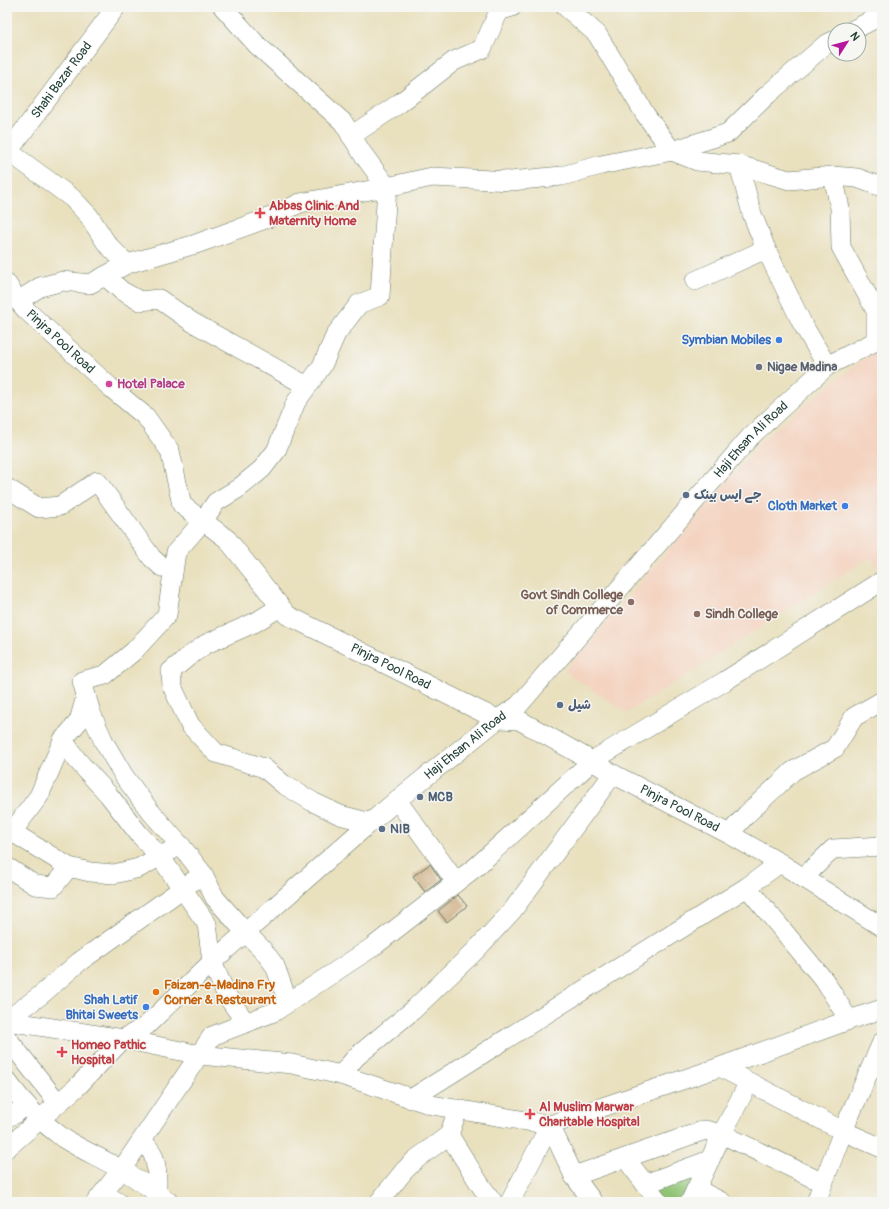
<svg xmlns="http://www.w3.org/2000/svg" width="889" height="1209" font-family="Pangolin,'Playpen Sans Arabic',sans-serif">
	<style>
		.built { fill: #f4d3c0 }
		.green { fill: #90c374; stroke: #588054 }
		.building { fill: #ccaa7e }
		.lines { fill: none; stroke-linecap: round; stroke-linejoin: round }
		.minor-casing { stroke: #667664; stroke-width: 20 }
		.minor { stroke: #fff; stroke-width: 19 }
		.health-dot { fill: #e0444e; stroke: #f6f6f2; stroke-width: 1.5 }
		.shop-dot { fill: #3f7fe0; stroke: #f6f6f2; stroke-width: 1.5 }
		.worship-dot { fill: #6b7280; stroke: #f6f6f2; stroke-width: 1.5 }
		.hotel-dot { fill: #d1479c; stroke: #f6f6f2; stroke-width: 1.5 }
		.service-dot { fill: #5c6f8a; stroke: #f6f6f2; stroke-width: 1.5 }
		.education-dot { fill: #8d6e63; stroke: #f6f6f2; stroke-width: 1.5 }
		.food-dot { fill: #e8710a; stroke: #f6f6f2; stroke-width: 1.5 }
		.labels { text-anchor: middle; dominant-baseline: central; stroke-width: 3; stroke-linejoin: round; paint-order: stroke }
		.street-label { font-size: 13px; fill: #1f3d34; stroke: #f6f6f2 }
		.health-label { font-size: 13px; font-weight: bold; fill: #be3a42; stroke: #f6f6f2; text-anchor: start }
		.shop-label { font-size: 13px; font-weight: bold; fill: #366cbe; stroke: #f6f6f2; text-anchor: end }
		.worship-label { font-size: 13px; font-weight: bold; fill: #5b616d; stroke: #f6f6f2; text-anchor: start }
		.hotel-label { font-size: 13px; font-weight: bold; fill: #b23c85; stroke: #f6f6f2; text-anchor: start }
		.service-label { font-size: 13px; font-weight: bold; fill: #4e5e75; stroke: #f6f6f2; text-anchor: start }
		.education-label { font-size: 13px; font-weight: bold; fill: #785e54; stroke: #f6f6f2; text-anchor: end }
		.food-label { font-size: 13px; font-weight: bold; fill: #c56008; stroke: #f6f6f2; text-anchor: start }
	</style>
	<rect width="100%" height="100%" fill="#f6f6f2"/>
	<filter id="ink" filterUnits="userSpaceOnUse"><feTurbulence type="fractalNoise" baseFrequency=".025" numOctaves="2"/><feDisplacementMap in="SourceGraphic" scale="8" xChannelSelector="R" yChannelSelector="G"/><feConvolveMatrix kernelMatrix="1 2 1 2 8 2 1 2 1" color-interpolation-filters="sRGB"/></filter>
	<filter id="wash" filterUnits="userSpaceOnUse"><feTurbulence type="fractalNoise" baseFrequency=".012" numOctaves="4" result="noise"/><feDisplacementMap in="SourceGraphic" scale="16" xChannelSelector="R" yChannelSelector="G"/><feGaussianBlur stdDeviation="0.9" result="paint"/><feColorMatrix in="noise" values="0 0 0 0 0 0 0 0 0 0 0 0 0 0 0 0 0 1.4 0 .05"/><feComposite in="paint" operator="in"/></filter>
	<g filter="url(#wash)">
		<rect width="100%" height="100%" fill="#e9e0be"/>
		<path class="built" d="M880 345H882V573L870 557 627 713 564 671 748 457 802 501 748 456 759 442Z"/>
		<path class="green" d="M710 1160 690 1202H659L645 1184Z"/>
		<g id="blocks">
			<path class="building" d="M430 864 441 880 425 892 413 876Z
				M458 895 467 906 447 922 438 911Z"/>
		</g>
	</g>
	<g filter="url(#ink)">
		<use href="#blocks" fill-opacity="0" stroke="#667664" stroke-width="1"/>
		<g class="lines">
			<defs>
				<g id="minor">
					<path d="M566 7 597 34 645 114 672 151 697 161 739 165 789 180 833 176 857 178 882 187"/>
					<path d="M853 30 882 15"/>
					<path d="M351 136 400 103 454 61 482 49 499 11 512 7"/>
					<path d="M7 139 8 151 72 198 89 216 107 244 127 264"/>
					<path id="s1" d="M7 153 116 7"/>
					<path d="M739 165 752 214 766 249 802 323 827 366"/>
					<path d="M833 176 840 208 841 247 876 311V340"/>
					<path d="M105 276 122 291 140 301 159 299 192 322 307 386"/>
					<path d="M695 281 766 249"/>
					<path id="s2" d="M7 284 18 301 26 310 110 387 146 417 170 451 182 505 227 539 287 615 484 713 498 719 519 720 592 761 613 774 729 834 780 863 882 927"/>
					<path d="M18 301 40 287 63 281 90 284 127 264 196 244 271 217 300 203 387 187 432 177 511 181 562 176 601 165 672 151 728 133 767 95 825 45 835 40"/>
					<path d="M7 488 39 508 60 506 97 481 152 558 162 567 173 570"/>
					<path d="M280 607 256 622 206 644 188 657 171 671 172 686 190 725 216 753 264 768 283 784 313 802 340 815 371 823"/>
					<path d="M86 696 79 721 63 740 39 796 12 832 69 867 90 872 114 874 139 868 181 845"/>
					<path d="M63 740 77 760 108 794 139 834 161 858 207 924 212 962 227 996 246 1023"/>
					<path d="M397 800 456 882"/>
					<path d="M729 834 747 814 793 771 835 748 854 717 882 701"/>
					<path d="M7 867 35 885 53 887 69 867"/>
					<path d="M203 874 186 852 150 811 124 776 104 742 91 713 82 681 105 675 134 651 167 615 176 552 203 521 216 502 239 488 262 469 276 451 296 402 322 366 336 334 359 304 380 296 387 187 362 153 343 122 257 45 223 7"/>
					<path d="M803 878 833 849 882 846"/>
					<path d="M747 887 824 980 849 1020"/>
					<path d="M7 1020 41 995 79 962 203 874 215 898 246 933 263 950 275 966 288 1002"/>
					<path d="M7 1021 123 1039 200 1055 292 1064 341 1075 432 1105 550 1125 720 1067 849 1020 882 1009"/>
					<path d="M7 1038 58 1103"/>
					<path d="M720 1067 843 1131 882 1148"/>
					<path d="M341 1075 356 1057 412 1011 476 950 512 911 613 774"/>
					<path d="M7 1081C23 1103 41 1122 63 1138 82 1150 101 1158 120 1169 137 1178 153 1190 169 1202"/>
					<path d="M411 1099 747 887 780 863"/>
					<path d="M7 1117 15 1114 26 1105"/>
					<path d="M550 1125 574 1176 593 1202"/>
					<path d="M449 1135 481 1186 493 1202"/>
					<path d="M142 1140C145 1144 151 1150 153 1155 158 1167 158 1189 155 1202"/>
					<path id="s3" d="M7 1148 77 1087 123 1039 146 1026 212 962 357 834 397 800 498 719 518 706 751 436 827 366 882 338"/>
					<path d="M626 1159 659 1202"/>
					<path d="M574 1176 705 1130 722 1134 823 1183"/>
					<path d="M645 1184 710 1160"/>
					<path d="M696 1189 722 1202"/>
					<path d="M103 1194 118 1202"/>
					<path d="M96 1202 122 1169 212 1036 274 1012 374 946 477 866 592 761 725 681 882 581"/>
					<path d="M379 1202 404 1171 415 1160 449 1135 458 1109"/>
					<path d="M510 1202 550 1125"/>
					<path d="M690 1202 722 1134 749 1082"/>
					<path d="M816 1202 843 1131 882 1042"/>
				</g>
			</defs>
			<use href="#minor" class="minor-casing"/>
			<use href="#minor" class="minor"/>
		</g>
	</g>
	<g class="health-dot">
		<path d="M258 207h4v4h4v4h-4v4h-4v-4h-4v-4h4z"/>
		<path d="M60 1046h4v4h4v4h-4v4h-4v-4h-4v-4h4z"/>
		<path d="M528 1108h4v4h4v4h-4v4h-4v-4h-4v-4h4z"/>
	</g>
	<g class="shop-dot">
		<circle cx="779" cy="340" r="4"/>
		<circle cx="845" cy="506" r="4"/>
		<circle cx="146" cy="1007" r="4"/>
	</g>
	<circle class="worship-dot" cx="759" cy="367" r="4"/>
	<circle class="hotel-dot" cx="109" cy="384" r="4"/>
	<g class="service-dot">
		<circle cx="686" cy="495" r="4"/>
		<circle cx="560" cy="705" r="4"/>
		<circle cx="420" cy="797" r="4"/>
		<circle cx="382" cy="829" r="4"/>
	</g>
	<g class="education-dot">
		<circle cx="631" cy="602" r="4"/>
		<circle cx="697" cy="614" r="4"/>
	</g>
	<circle class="food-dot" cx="156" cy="992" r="4"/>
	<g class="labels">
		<g class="street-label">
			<text stroke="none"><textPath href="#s1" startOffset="91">Shahi Bazar Road</textPath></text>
			<text stroke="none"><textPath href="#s2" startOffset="79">Pinjra Pool Road</textPath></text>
			<text stroke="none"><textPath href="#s3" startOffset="1031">Haji Ehsan Ali Road</textPath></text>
			<text stroke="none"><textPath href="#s2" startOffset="559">Pinjra Pool Road</textPath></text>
			<text stroke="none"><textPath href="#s3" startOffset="611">Haji Ehsan Ali Road</textPath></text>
			<text stroke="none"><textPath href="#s2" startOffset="883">Pinjra Pool Road</textPath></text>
		</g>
		<g class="health-label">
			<text x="269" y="206">Abbas Clinic And<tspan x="269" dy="15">Maternity Home</tspan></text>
			<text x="71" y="1045">Homeo Pathic<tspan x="71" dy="15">Hospital</tspan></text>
			<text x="539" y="1107">Al Muslim Marwar<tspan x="539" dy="15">Charitable Hospital</tspan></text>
		</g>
		<g class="shop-label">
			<text x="771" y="340">Symbian Mobiles</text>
			<text x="837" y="506">Cloth Market</text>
			<text x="138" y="1000">Shah Latif<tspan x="138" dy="15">Bhitai Sweets</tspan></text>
		</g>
		<g class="worship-label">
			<text x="767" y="367">Nigae Madina</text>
		</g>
		<g class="hotel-label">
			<text x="117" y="384">Hotel Palace</text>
		</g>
		<g class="service-label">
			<text x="694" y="495">جے ایس بینک</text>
			<text x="568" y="705">شیل</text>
			<text x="428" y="797">MCB</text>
			<text x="390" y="829">NIB</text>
		</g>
		<g class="education-label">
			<text x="623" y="595">Govt Sindh College<tspan x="623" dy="15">of Commerce</tspan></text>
			<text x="705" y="614" text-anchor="start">Sindh College</text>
		</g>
		<g class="food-label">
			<text x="164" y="985">Faizan-e-Madina Fry<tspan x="164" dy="15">Corner &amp; Restaurant</tspan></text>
		</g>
	</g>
	<rect width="889" height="1209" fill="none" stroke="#f6f6f2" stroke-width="24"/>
	<g transform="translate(847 42) rotate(54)"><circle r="19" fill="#f6f6f2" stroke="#a0aca6"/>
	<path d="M0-3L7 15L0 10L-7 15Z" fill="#b5179e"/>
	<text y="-6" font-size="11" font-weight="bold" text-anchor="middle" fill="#1f3d34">N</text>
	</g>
</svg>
